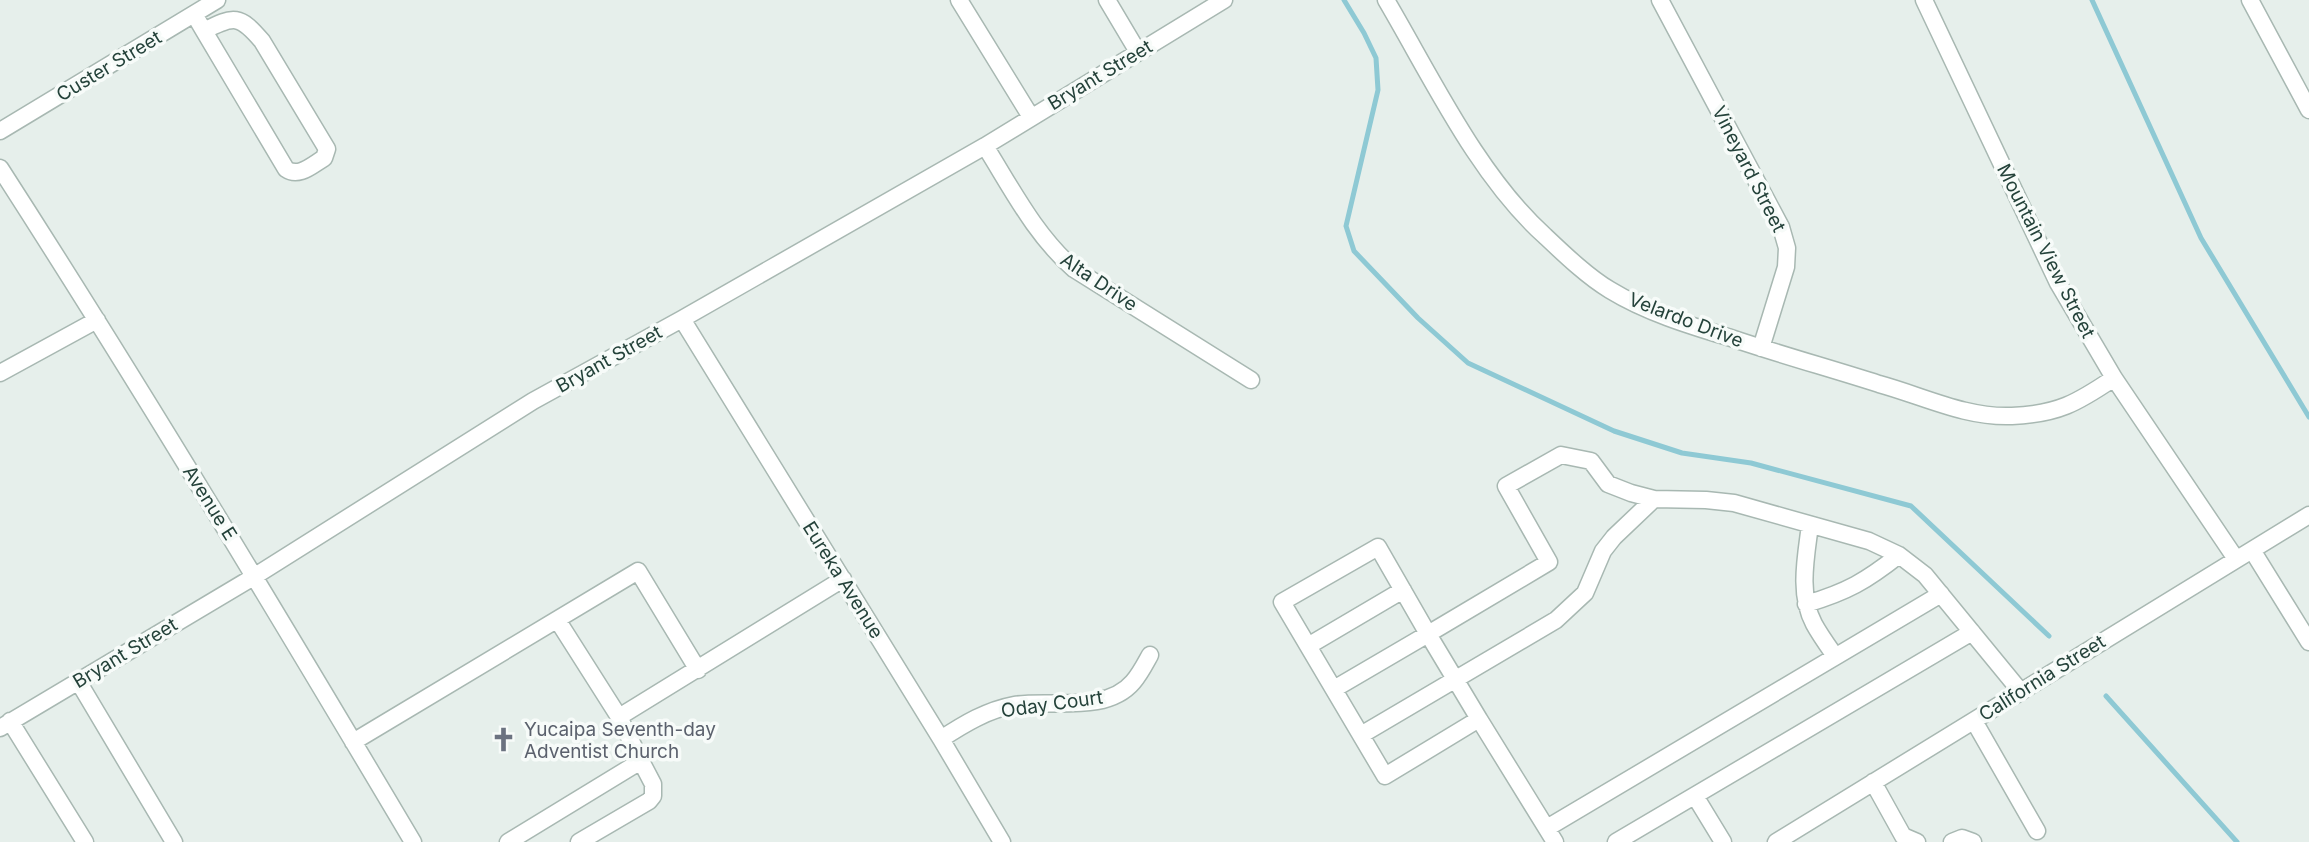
<svg xmlns="http://www.w3.org/2000/svg" width="2309" height="842" font-family="Inter,sans-serif">
	<style>
		.lines { fill: none; stroke-linecap: round; stroke-linejoin: round }
		.stream { stroke: #8ec9d4; stroke-width: 5 }
		.minor-casing { stroke: #a8b8b2; stroke-width: 19 }
		.minor { stroke: #fff; stroke-width: 16 }
		.labels { text-anchor: middle; dominant-baseline: central; stroke-width: 7; stroke-linejoin: round; paint-order: stroke }
		.street-label { font-size: 19px; fill: #24423a; stroke: #f7fbf9 }
		.worship-label { font-size: 19px; fill: #5b616d; stroke: #f7fbf9; text-anchor: start }
	</style>
	<rect width="100%" height="100%" fill="#e6efeb"/>
	<g class="lines">
		<path class="stream" d="M1344 0 1364 33 1376 58 1378 90 1346 226 1354 251 1418 318 1468 363 1614 431 1682 453 1751 463 1911 506 2049 636
			M2092 0 2201 238 2309 417
			M2106 696 2237 842"/>
		<defs>
			<path id="minor" d="M959 0 1031 117
				M1107 0 1138 52
				M1386 0C1432 78 1478 176 1545 236 1564 254 1588 277 1610 290 1646 312 1688 325 1728 337 1778 354 1829 368 1879 384 1923 396 1966 418 2012 416 2058 414 2077 403 2114 378
				M1660 0 1781 227 1787 248 1786 267 1761 348
				M1924 0 2058 283 2114 378 2236 559
				M2250 0 2309 110
				M194 14 204 31 286 169C299 178 312 165 324 158L327 149 262 41C240 15 234 15 204 31
				M0 131 217 0
				M985 146C1012 189 1035 235 1074 269L1251 380
				M0 168C143 390 278 615 413 842
				M682 319 941 739 1002 842
				M0 373 97 320
				M1810 525C1806 557 1798 594 1814 624 1820 635 1828 646 1835 656
				M2252 550 2309 642
				M1806 604C1847 592 1866 581 1899 555
				M558 621 619 717
				M1308 646 1403 590
				M78 681 174 842
				M1334 689 1428 634 1479 719 1385 776 1282 602 1378 547 1428 634 1549 562 1506 486 1561 455 1591 461 1608 484 1631 493 1654 499 1706 500 1734 503 1869 541 1899 555 1925 575 2021 692
				M1479 719 1555 842
				M10 721 85 842
				M1974 721 2037 831
				M0 728 255 576 533 401 682 319 985 146 1224 0
				M1361 735 1556 620 1585 593 1603 551 1614 537 1654 499
				M941 739C964 724 987 710 1014 705 1049 699 1106 714 1133 682 1140 674 1145 664 1150 655
				M353 742 638 571 698 670
				M1873 782 1903 836 1917 842
				M1695 796 1723 842
				M1547 828 1941 594
				M508 842 641 761 619 717 843 579
				M579 842 649 801 653 796V784L641 761
				M1616 842 1972 632
				M1776 842 2309 515
				M1952 842 1962 838 1973 842"/>
		</defs>
		<use href="#minor" class="minor-casing"/>
		<use href="#minor" class="minor"/>
	</g>
	<defs>
		<symbol id="church-bare" viewBox="-9 -9 18 18"><path d="M-1.2-6h2.4v3.5h3.3v2.4h-3.3V6h-2.4V-.1h-3.3v-2.4h3.3Z" fill="#6b7280" stroke="#f7fbf9" stroke-width="2.5" paint-order="stroke"/></symbol>
	</defs>
	<g fill-rule="evenodd">
		<use href="#church-bare" x="486" y="722" width="35" height="35"/>
	</g>
	<g class="labels">
		<g class="street-label">
			<text transform="translate(109 66) rotate(-31)">Custer Street</text>
			<text transform="translate(1100 75) rotate(-31)">Bryant Street</text>
			<text transform="translate(1749 169) rotate(63)">Vineyard Street</text>
			<text transform="translate(2046 251) rotate(63)">Mountain View Street</text>
			<text transform="translate(1099 282) rotate(34)">Alta Drive</text>
			<text transform="translate(1686 320) rotate(21)">Velardo Drive</text>
			<text transform="translate(609 359) rotate(-29)">Bryant Street</text>
			<text transform="translate(210 503) rotate(58)">Avenue E</text>
			<text transform="translate(843 580) rotate(58)">Eureka Avenue</text>
			<text transform="translate(125 653) rotate(-31)">Bryant Street</text>
			<text transform="translate(2042 678) rotate(-32)">California Street</text>
			<text transform="translate(1052 704) rotate(-8)">Oday Court</text>
		</g>
		<g class="worship-label">
			<text x="524" y="729">Yucaipa Seventh-day<tspan x="524" dy="22">Adventist Church</tspan></text>
		</g>
	</g>
</svg>
